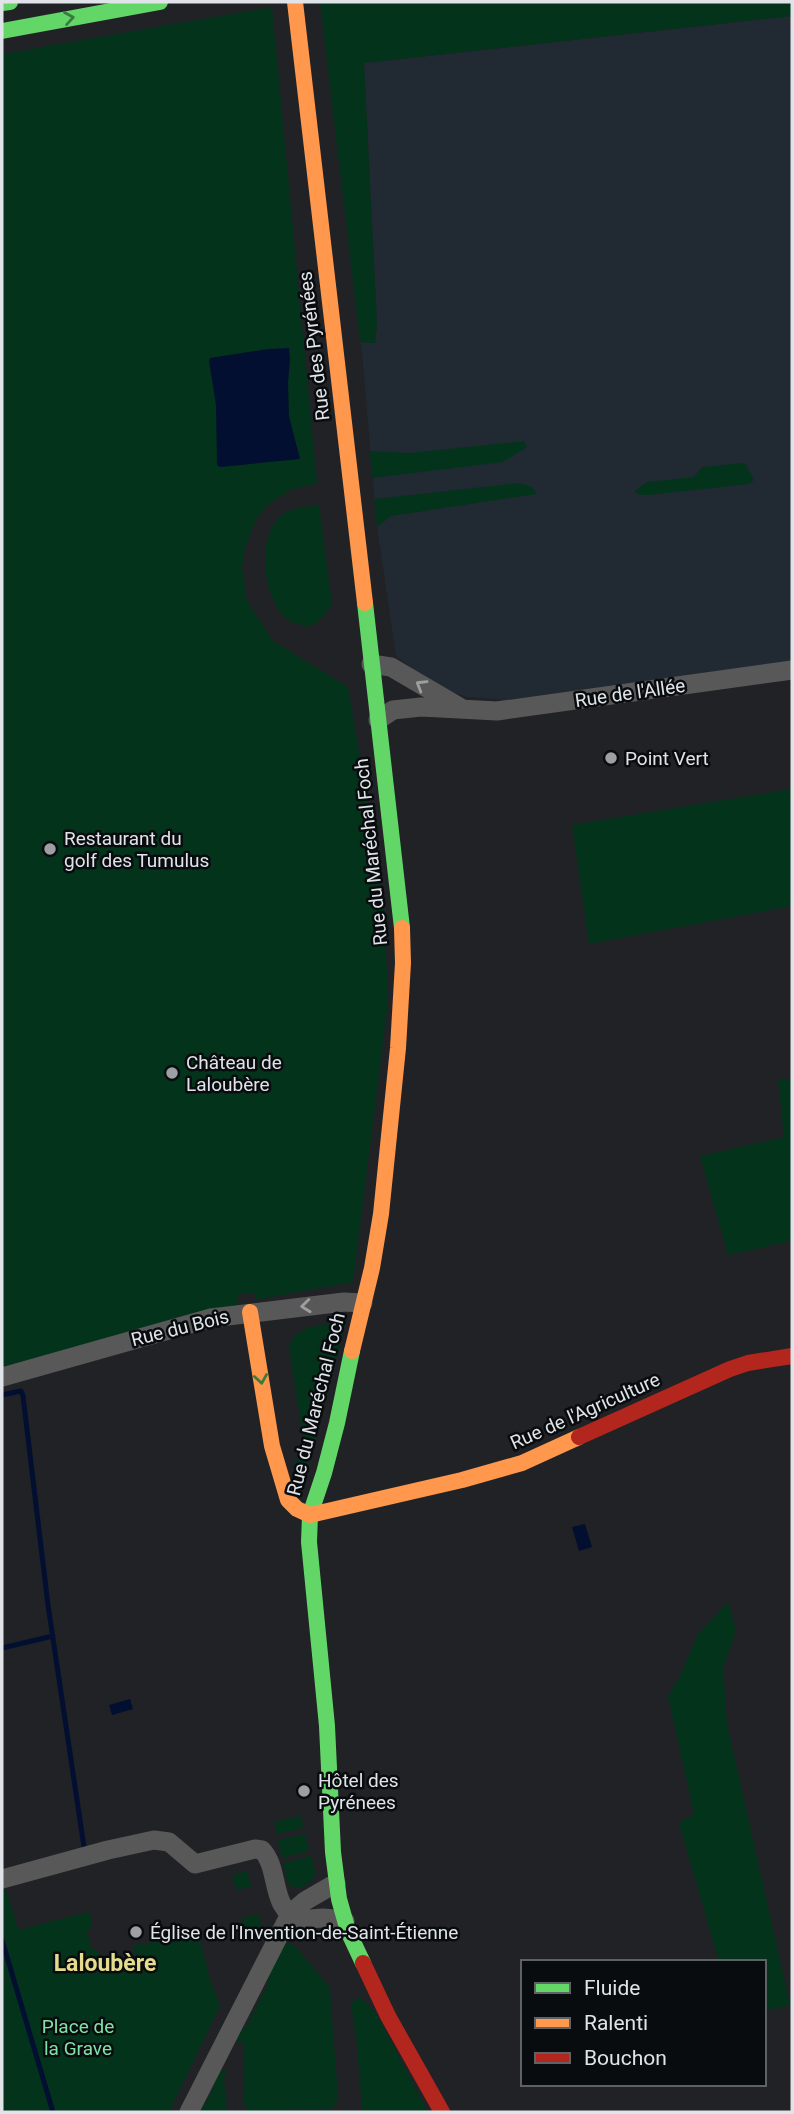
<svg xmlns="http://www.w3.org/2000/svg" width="794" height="2114" font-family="Roboto,sans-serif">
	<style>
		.built { fill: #212a33 }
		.green { fill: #04331c }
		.water { fill: #030f30 }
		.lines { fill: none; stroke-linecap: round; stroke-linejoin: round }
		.stream { stroke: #030f30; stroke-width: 5 }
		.street { stroke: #585858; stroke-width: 19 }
		.fast { stroke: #63d668; stroke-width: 16 }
		.slow { stroke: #ff974d; stroke-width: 16 }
		.jam { stroke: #b3261e; stroke-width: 16 }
		.oneway { stroke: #3a7b40 }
		.oneway2 { stroke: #9c9ea0 }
		.poi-dot { fill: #9d9fa3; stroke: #090c0e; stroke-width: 2.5 }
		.labels { text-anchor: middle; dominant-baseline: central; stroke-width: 5; stroke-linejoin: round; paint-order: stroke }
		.street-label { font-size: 19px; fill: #e0e3e7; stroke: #090c0e }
		.poi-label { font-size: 19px; fill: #e0e3e7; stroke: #090c0e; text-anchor: start }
		.park-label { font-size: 19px; fill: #7fe2a5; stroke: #090c0e }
		.quarter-label { font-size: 23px; font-weight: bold; fill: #e5db8c; stroke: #090c0e }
	</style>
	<rect width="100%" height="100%" fill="#202225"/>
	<path class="built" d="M792 16V662L508 700 468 697 441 689 430 683 396 656 377 527 361 342 375 343 377 324 364 63Z"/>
	<path class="green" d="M320 2H792V16L364 63 377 324 375 343 360 342Z
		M272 7 317 483 290 490 270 503 264 509 255 521 244 551 242 570 247 601 273 641 348 687 374 839 385 920 388 1002 353 1282 256 1300 254 1293 240 1294 238 1297V1304L2 1371V54Z
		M524 441 527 447 503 462 373 478 369 451 409 453Z
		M745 463 754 480 749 484 649 495H640L634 491 647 482 694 477 702 467Z
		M519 483 532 487 537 494 391 516 377 527 374 499Z
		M319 505 332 605 319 621 307 627C302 625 296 624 291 622 262 605 255 535 282 515 293 507 306 507 319 505Z
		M792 789V906L589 944 572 825Z
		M792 1078V1241L728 1255 700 1156 784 1137 778 1080Z
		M346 1322 305 1476 297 1492 293 1466 304 1443 289 1348C293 1324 326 1325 346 1322Z
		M728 1602 736 1630 723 1668 727 1724 790 2005 764 2011V1962H719L679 1823 694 1814 668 1696 679 1678 698 1634Z
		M301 1816 303 1828 277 1834 274 1822Z
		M305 1834 309 1851 282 1858 278 1840Z
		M311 1856C312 1861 316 1869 315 1874 314 1883 298 1891 291 1886 286 1882 285 1869 283 1863Z
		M247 1871 251 1887 236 1890 232 1875Z
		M6 1889 18 1930 88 1912 90 1913 92 1926 86 1934 88 1935 91 1946 89 1947 98 1951 103 1963 101 1965 104 1966 107 1964 132 1958 135 1959 138 1956 137 1954 134 1955 133 1948 136 1947 135 1945 145 1943 146 1945 149 1944V1941H163V1938L173 1935 175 1938 179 1936V1934L190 1932 191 1934 198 1933 210 1979 220 2006 169 2112H2V1890Z
		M258 1914 262 1929 245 1933 241 1918Z
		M290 1943 296 1947 330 1988 338 2098 336 2105 330 2109 247 2112 244 2103 243 2042 237 2043 236 2037 241 2027 245 2029 269 1982 264 1980 285 1944Z
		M360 1997 376 2013 428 2112H362L357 2045 351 2003Z
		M225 2070 228 2075 224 2076 227 2112H200L214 2088 210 2085 220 2071Z"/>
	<path class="water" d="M289 348 290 359 288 383 289 416 300 459 220 467 217 465 216 405 209 361 210 358 268 349Z
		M585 1524 592 1547 579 1551 572 1527Z
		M130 1699 133 1709 112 1715 109 1705Z"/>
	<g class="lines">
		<path class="stream" d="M2 1395 21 1391 23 1396 48 1605 84 1847
			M2 1648 53 1636
			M2 1940 53 2112"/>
		<path class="street" d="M371 664 391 667 461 708
			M378 720 393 710 421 707 497 711 792 670
			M2 1377 211 1318 344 1302 363 1303
			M2 1879 108 1850 154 1840 169 1842 195 1864 255 1849 262 1850C281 1870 269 1911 301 1919 308 1920 315 1918 323 1918 330 1918 338 1920 345 1921
			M189 2112 290 1914 305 1901 336 1883"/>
		<path class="fast" d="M2 3 10 2
			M2 31 160 2
			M365 603 402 928
			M352 1351 337 1423 324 1473 310 1515 309 1542 327 1726 333 1852 339 1899 348 1931 363 1963"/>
		<path class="slow" d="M295 2 365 603
			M250 1312 272 1446 288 1500 297 1509 310 1515 462 1480 522 1463 579 1437
			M352 1351 372 1268 381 1214 398 1048 403 963 402 928"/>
		<path class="jam" d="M579 1437 730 1369 748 1363 792 1356
			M363 1963 388 2016 442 2112"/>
	</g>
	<defs><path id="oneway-chevron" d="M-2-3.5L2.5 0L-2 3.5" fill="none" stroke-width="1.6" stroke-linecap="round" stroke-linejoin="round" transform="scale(1.75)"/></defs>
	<g class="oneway">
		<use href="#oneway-chevron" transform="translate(69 18) rotate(-10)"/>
		<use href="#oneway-chevron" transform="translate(261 1379) rotate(81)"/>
	</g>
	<g class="oneway2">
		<use href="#oneway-chevron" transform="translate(421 685) rotate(-149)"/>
		<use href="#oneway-chevron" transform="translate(306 1306) rotate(174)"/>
	</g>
	<g class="poi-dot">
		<circle cx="611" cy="758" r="7"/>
		<circle cx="50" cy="849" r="7"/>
		<circle cx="172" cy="1073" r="7"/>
		<circle cx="304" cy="1791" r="7"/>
		<circle cx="136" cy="1932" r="7"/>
	</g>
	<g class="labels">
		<g class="street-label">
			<text transform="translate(314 346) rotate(-97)">Rue des Pyrénées</text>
			<text transform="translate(630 693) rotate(-8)">Rue de l'Allée</text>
			<text transform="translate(371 852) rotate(-96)">Rue du Maréchal Foch</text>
			<text transform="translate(180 1328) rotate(-14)">Rue du Bois</text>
			<text transform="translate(316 1404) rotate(-76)">Rue du Maréchal Foch</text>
			<text transform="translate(585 1411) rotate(-24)">Rue de l'Agriculture</text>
		</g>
		<g class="poi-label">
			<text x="625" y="758">Point Vert</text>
			<text x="64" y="838">Restaurant du<tspan x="64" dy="22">golf des Tumulus</tspan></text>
			<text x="186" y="1062">Château de<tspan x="186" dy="22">Laloubère</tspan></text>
			<text x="318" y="1780">Hôtel des<tspan x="318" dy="22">Pyrénees</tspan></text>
			<text x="150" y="1932">Église de l'Invention-de-Saint-Étienne</text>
		</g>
		<g class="park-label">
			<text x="78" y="2026">Place de<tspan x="78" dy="22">la Grave</tspan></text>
		</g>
		<g class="quarter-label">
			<text x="105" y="1963">Laloubère</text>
		</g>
	</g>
	<rect width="794" height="2114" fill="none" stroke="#e0e3e7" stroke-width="7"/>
	<rect x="521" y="1960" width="245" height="126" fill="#090c0e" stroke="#5f6265" stroke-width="2"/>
	<rect x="535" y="1983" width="35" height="10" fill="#63d668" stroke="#5f6265" stroke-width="2"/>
	<text x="584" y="1995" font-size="21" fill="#e0e3e7">Fluide</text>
	<rect x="535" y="2018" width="35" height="10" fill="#ff974d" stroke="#5f6265" stroke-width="2"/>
	<text x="584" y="2030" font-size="21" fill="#e0e3e7">Ralenti</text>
	<rect x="535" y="2053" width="35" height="10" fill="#b3261e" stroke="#5f6265" stroke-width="2"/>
	<text x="584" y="2065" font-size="21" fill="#e0e3e7">Bouchon</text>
</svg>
